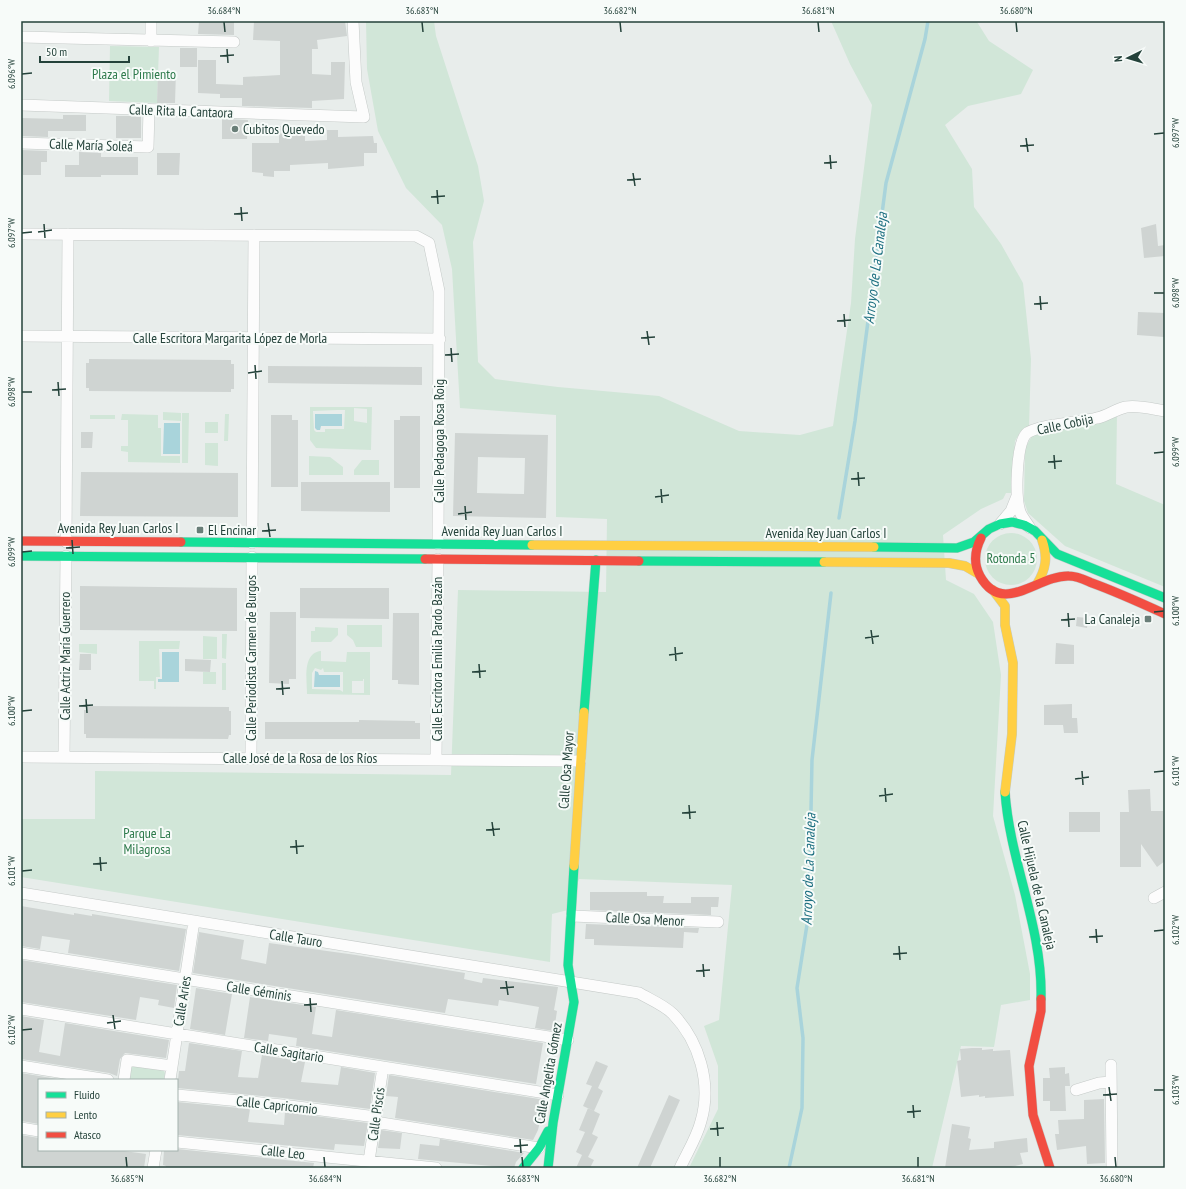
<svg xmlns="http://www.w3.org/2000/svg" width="1186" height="1189" font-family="'PT Sans Narrow',sans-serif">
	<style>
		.green { fill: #d1e6d8; fill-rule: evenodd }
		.water { fill: #a9d4db }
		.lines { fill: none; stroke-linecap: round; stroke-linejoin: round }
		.stream { stroke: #a9d4db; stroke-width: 3.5 }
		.building { fill: #cfd4d2; fill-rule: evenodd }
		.street-casing { stroke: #c5cac8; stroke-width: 12 }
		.fast-casing { stroke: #c3cbc8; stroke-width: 10 }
		.slow-casing { stroke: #c3cbc8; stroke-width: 10 }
		.jam-casing { stroke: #c3cbc8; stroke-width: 10 }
		.street { stroke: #fcfcfc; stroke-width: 11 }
		.fast { stroke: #16e098; stroke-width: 9 }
		.slow { stroke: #ffcf43; stroke-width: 9 }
		.jam { stroke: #f24e42; stroke-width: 9 }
		.ticks { fill: none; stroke: #24423a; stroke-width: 1.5 }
		.poi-dot { fill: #697e78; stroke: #f7fbf9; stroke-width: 1.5 }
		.labels { text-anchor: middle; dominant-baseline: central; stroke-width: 4; stroke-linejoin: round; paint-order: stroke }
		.park-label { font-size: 14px; fill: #2d7a4b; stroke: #f7fbf9 }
		.street-label { font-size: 14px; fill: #24423a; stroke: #f7fbf9 }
		.poi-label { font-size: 14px; fill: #24423a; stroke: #f7fbf9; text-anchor: start }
		.water-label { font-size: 15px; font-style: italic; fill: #1c6f80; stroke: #f7fbf9 }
		.neatline { fill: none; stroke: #24423a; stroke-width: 1.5 }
		.ticks-label { font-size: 10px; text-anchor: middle; fill: #24423a }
	</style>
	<rect width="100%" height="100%" fill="#e8edeb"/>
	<path class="green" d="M366 21H434L436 36 478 166 484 201 473 242 478 362 495 379 558 387 659 396 739 431 800 435 833 426 851 303 855 239 872 105 850 64 831 21H979L977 22 989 41 1033 70 1021 94 968 106 945 125 972 169 974 207 1001 244 1023 283 1031 359 1029 428 1021 431 1015 441 1011 493H1006L1003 499 981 509 943 535 946 580 974 594 993 622 1001 675 993 816 1015 895 1030 974V1000L1001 1005 994 1047 961 1046 932 1168H689L718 1109V1066L704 1026 719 1020 732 885 579 879 568 910 552 914 550 962 21 877V819H95V771L451 775 458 590 606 592 607 519 556 517V415L460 408 452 269 442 225 406 188 378 131 367 69Z
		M110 46 159 47 157 103 109 101Z
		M310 407H372L371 450 316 448 310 440ZM354 408 367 409V423L354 421ZM338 410H345L344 429H325V432H316L314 430 313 411Z
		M163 412 181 413V421L163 420Z
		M182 413H189L188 463H182Z
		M1117 413 1116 484 1165 505V587L1065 546 1028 513 1024 501 1025 448 1032 436 1038 432Z
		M122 414 158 415V428H161V456H180V463L128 462V452L121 451V446H128V420H121Z
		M225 414H229L228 441H224Z
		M90 415H115V419H90Z
		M205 422H218V433H205Z
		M205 443H218V466L205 465Z
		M309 456 330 457 343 467V475H309Z
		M362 460H379V475H354V470Z
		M985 559a26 26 0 1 1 52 0a26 26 0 1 1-52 0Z
		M347 625H382V647H356L353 640 347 635Z
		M315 627 338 628V635L331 642H311V631H315Z
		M222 634H227L226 659 222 658Z
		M203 636 217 637V659H203Z
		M139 641H180L179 649H159L160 677H156V689H154V681H139Z
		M79 644H97V654L79 652Z
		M321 651V661L346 662 347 652H370V695L307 694C307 680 302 653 321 651ZM315 668 321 670 323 668 324 672H343V692L340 690 312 689V673ZM363 679H364V693H352V681H363Z
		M222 663H226V690H222Z
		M203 672H216V684H203Z
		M136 1064 162 1068 165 1073 164 1080H129L130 1068Z"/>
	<path class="water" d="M315 414H342V426H321L320 430H317L315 428Z
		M164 423H180V454H163Z
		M162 652H179V682H158V679H162Z
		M315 671 318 672 319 675H340V687H314Z"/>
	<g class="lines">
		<path class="stream" d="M839 518 855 421 886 183 925 39 928 21
			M789 1168 802 1108 803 1038 797 988 809 912 812 760 831 593"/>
	</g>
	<path class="building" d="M199 21H234V35L198 34Z
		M254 21H345L347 36 317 40 318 49H312V74L331 75V62H345L344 99 312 101V108L242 106V98H220V94L198 93V60H216V84L243 85V77L280 75V41L253 40Z
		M180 48H197V67H180Z
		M158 70 176 71 175 103H157Z
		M63 115H86V131H48V137L21 136V118L63 119Z
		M116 116H141V138H116Z
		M222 119 248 120 247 139H222Z
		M279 126H305V141L327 140V130H338V137L373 136 374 143H377V153H364V166L328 169V163L290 165V171H274V177L263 176V173L252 172V143H279Z
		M21 150 47 151V162H41V175H23Z
		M79 152 101 153V157H138V175H101V177H65V165H79Z
		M157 153H180L179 175H157Z
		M1156 224 1158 246 1165 245V256L1144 258 1141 228Z
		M1138 312 1165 313 1164 337 1137 335Z
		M89 359 231 360V364H234V389H231V392L89 391V388H86V363H89Z
		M268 366 422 367V385L268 383Z
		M271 415H292V420H298V487H271Z
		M400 416H420V488H394V420H400Z
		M81 432H93L92 448H81Z
		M455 433 548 435 546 518 453 516ZM478 457 525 458 524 494 477 493Z
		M81 472 238 473V517L80 516Z
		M301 482H390V512L301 511Z
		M80 586 237 588V631L80 630Z
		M300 588H389V619L300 618Z
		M270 612H296V679H289V684L269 683Z
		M393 613H419V685L398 684V680H392Z
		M1077 617 1088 618 1087 628 1076 626Z
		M1056 643 1074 645V664H1055Z
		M80 654H91V670H79Z
		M185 659 211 660 210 672 185 671Z
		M1072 704V718H1077L1078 733H1064L1063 725H1044V705Z
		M87 706 229 707V711H231V735H229L228 739 86 738V734H84V710H87Z
		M359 720 415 721V723H420V739H265V722H359Z
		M1150 789 1151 811H1163L1165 861 1157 867 1141 844V867H1120V812H1129L1128 790Z
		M1069 812H1100V832H1069Z
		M590 892H647V896H664L663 903H691V897H719L718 907H711V915L590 910Z
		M21 906 74 915V913L92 916V914L186 929 179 971 68 953 70 940 42 936 40 949 21 946Z
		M586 924 699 928 698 933 684 932 683 948 594 945V939H585Z
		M199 932 244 940 241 959 266 964 269 943 356 955 465 973 464 979 482 983 483 978 558 987 554 1010 557 1011 554 1031 535 1028 539 1007 499 1000 498 1006 448 999 445 1013 193 973Z
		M21 960 177 985 174 1008 158 1005 159 1000 140 997 136 1020 21 1002Z
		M196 988 232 994 225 1035 190 1029Z
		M250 997 316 1007 312 1034 332 1037 336 1010 543 1043 536 1084 296 1046 297 1038 269 1034 268 1041 244 1038Z
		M21 1016 44 1020 39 1052 60 1056 65 1023 169 1040 166 1058 125 1053 120 1059 117 1076 109 1073 21 1059Z
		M189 1043 242 1051 238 1077 258 1078 262 1055 305 1062 301 1082 338 1085 341 1067 375 1073 370 1109 283 1098 177 1088 179 1071H185Z
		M972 1048H982V1050L993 1049V1051L1010 1050 1014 1096 985 1098V1096L979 1097V1095L961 1097 957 1061 961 1060 960 1049Z
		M596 1061 608 1066 598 1088 603 1091 594 1111 583 1106 592 1086 586 1084Z
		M1065 1067V1074L1069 1073 1070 1086H1065L1066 1111H1050V1101H1043V1078H1050L1049 1068Z
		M21 1073 64 1080H39V1124L21 1121Z
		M389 1075 545 1100 538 1130 533 1140 395 1118 398 1097 386 1096Z
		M669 1095 680 1100 650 1168H637Z
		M1104 1099 1105 1163 1087 1164 1086 1146 1057 1150 1055 1134H1059L1058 1120 1084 1119V1100Z
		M177 1102 250 1109 248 1122 284 1125 285 1112 368 1123 364 1146 335 1144 334 1150 177 1135Z
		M588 1108 600 1114 592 1134 598 1137 588 1157 594 1160 590 1168H576L582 1155 576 1152 585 1132 579 1130Z
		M952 1124 970 1127 968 1138 971 1139 969 1150 994 1148V1142L1027 1138 1028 1152 1020 1153 1023 1164 1007 1168H945Z
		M381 1130 402 1133 400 1149 378 1148Z
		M21 1135 39 1138V1150H117L146 1154 144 1168H21Z
		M440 1139 524 1153 516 1162 514 1168 418 1159 420 1144 439 1146Z
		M177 1149 314 1163 313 1168H166V1166L163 1165 164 1150Z"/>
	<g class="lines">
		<defs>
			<path id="street" d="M21 37 234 42
				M151 41V21
				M21 105 364 117 356 82 353 21
				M21 143 148 147 149 110
				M21 234 416 236 429 243 439 291 438 544
				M21 336 440 339
				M1000 524 1011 511 1017 496
				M1030 528C1027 523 1022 517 1020 512 1015 497 1016 446 1026 434 1035 425 1082 422 1097 418 1107 416 1116 409 1126 407 1139 405 1152 409 1165 411
				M66 542 68 234
				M252 543 254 235
				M21 757 580 761
				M64 757 66 556
				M251 758 252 557
				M436 759 438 559
				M21 893 639 993C649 999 664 1005 673 1014 699 1041 712 1083 701 1121 697 1137 687 1153 680 1168
				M1154 898 1165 892
				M572 916 718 922
				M21 953 568 1040
				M21 1009 558 1095
				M1111 1065 1112 1168
				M21 1066 108 1080
				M124 1080 127 1060 172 1066
				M170 1080 194 921
				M1076 1090 1099 1083 1111 1082
				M177 1095 282 1105 376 1117
				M375 1122 539 1148
				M21 1128 39 1131
				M177 1142 436 1168
				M369 1161 383 1067
				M153 1168 156 1150"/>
			<path id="fast" d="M181 542 532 545
				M874 547 957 548 974 542 989 529 1000 524 1012 522 1024 525 1035 531 1057 554 1165 598
				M21 556 425 559
				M639 561 824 562
				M584 712 596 560
				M1005 792C1010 863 1043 928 1041 999
				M523 1168 539 1148 548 1131
				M548 1168 553 1123 574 1002 568 965 574 866"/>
			<path id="slow" d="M532 545 874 547
				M824 562 949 563 965 566 977 573
				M1037 584C1046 569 1048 557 1042 540
				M993 590 1005 606V625L1013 663 1012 734 1005 792
				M574 866 584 712"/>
			<path id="jam" d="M981 538C975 550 973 563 980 576 1003 617 1037 575 1069 576 1077 576 1085 580 1092 583 1117 592 1141 603 1165 614
				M21 541 181 542
				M425 559 639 561
				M1041 999V1011L1029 1066 1033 1115 1050 1168"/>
		</defs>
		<use href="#street" class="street-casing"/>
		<use href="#fast" class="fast-casing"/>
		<use href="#slow" class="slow-casing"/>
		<use href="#jam" class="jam-casing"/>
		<use href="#street" class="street"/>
		<use href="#fast" class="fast"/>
		<use href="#slow" class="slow"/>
		<use href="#jam" class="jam"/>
	</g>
	<path class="ticks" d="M224 22 225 32M422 22 423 32M620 22 621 32M818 22 819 32M1016 22 1017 32M227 49 228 63M220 56 234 55M22 74 32 73M1154 134 1164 133M1026 138 1028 152M1020 146 1034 145M830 155 831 169M824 163 837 162M633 173 635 186M627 180 641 179M437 190 438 204M431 197 445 196M241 207 242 221M234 214 248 213M44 224 45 238M38 232 52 230M22 233 32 232M1154 293H1164M1040 296 1041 310M1034 304 1048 303M844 314 845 327M837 321 851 320M647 331 649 345M641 338 655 337M451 348 452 362M445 355 459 354M255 365 256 379M248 373 262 371M58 382 59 396M52 390 66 389M22 392H32M1154 453 1164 452M1054 455 1055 469M1048 462 1062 461M858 472 859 486M851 479 865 478M661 489 662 503M655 497 669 495M465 506 466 520M458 514 472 512M268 523 270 537M262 531 276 530M72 540 73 554M66 548 80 547M22 552 32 551M1154 612 1164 611M1068 613 1069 627M1061 620 1075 619M871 630 873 644M865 638 879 636M675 647 676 661M669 655 683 653M479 664 480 678M472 672 486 671M282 681 283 695M276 689 290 688M86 699 87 713M79 706 93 705M22 711 32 710M1082 771 1083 785M1154 772 1164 771M1075 779 1089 777M885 788 886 802M879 796 893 794M689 805 690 819M682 813 696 812M492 822 494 836M486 830 500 829M296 840 297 854M290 847 304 846M100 857 101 871M93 864 107 863M22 871 32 870M1096 929 1097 943M1154 931 1164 930M1089 937 1103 936M899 946 900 960M893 954 907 953M703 964 704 977M696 971 710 970M506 981 508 995M500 988 514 987M310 998 311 1012M304 1005 317 1004M113 1015 115 1029M107 1023 121 1021M22 1030 32 1029M1109 1087 1111 1101M1154 1090H1164M1103 1095 1117 1094M913 1105 914 1118M907 1112 921 1111M717 1122 718 1136M710 1129 724 1128M520 1139 521 1153M514 1146 528 1145M126 1157 127 1167M324 1157 325 1167M522 1157 523 1167M720 1157V1167M918 1157V1167M1115 1157 1116 1167"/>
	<g class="poi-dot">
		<circle cx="235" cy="129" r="4"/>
		<rect x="196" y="526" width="8" height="8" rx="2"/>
		<rect x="1144" y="615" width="8" height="8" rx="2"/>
	</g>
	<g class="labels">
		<g class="park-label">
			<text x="134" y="74">Plaza el Pimiento</text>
			<text x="1011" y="558">Rotonda 5</text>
			<text x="147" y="833">Parque La<tspan x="147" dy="16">Milagrosa</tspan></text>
		</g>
		<g class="street-label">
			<text transform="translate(181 111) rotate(2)">Calle Rita la Cantaora</text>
			<text transform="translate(91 145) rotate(2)">Calle María Soleá</text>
			<text x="230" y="338">Calle Escritora Margarita López de Morla</text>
			<text transform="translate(1065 424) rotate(-12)">Calle Cobija</text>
			<text transform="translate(439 441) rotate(-90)">Calle Pedagoga Rosa Roig</text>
			<text x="118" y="528">Avenida Rey Juan Carlos I</text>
			<text x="502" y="531">Avenida Rey Juan Carlos I</text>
			<text x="826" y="533">Avenida Rey Juan Carlos I</text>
			<text transform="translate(65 656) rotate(-90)">Calle Actriz María Guerrero</text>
			<text transform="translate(251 658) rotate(-90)">Calle Periodista Carmen de Burgos</text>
			<text transform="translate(437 659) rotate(-90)">Calle Escritora Emilia Pardo Bazán</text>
			<text x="300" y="758">Calle José de la Rosa de los Ríos</text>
			<text transform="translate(566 770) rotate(-86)">Calle Osa Mayor</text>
			<text transform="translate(1037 885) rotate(77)">Calle Hijuela de la Canaleja</text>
			<text transform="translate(645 919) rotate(3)">Calle Osa Menor</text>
			<text transform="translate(296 938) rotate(9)">Calle Tauro</text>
			<text transform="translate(259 991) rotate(9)">Calle Géminis</text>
			<text transform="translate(182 1001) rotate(-81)">Calle Aries</text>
			<text transform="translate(289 1052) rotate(9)">Calle Sagitario</text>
			<text transform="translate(548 1073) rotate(-80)">Calle Angelita Gómez</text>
			<text transform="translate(277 1105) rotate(6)">Calle Capricornio</text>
			<text transform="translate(376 1114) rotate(-82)">Calle Piscis</text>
			<text transform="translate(283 1152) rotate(6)">Calle Leo</text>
		</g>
		<g class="poi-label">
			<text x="243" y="129">Cubitos Quevedo</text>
			<text x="208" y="530">El Encinar</text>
			<text x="1140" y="619" text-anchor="end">La Canaleja</text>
		</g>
		<g class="water-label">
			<text transform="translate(875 268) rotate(-83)">Arroyo de La Canaleja</text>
			<text transform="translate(808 869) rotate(-88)">Arroyo de La Canaleja</text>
		</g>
	</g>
	<rect width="1186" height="1189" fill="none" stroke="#f7fbf9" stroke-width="44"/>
	<rect x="38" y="1079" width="140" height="72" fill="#f7fbf9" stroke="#a3b1ad"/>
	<rect x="46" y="1092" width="20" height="6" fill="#16e098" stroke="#a3b1ad"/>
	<text x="74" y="1099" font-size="12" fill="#24423a">Fluido</text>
	<rect x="46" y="1112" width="20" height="6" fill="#ffcf43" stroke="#a3b1ad"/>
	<text x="74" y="1119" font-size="12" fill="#24423a">Lento</text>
	<rect x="46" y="1132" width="20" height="6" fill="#f24e42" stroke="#a3b1ad"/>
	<text x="74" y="1139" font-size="12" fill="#24423a">Atasco</text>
	<g transform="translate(1128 58) rotate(265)" stroke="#f7fbf9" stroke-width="3" paint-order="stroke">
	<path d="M0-3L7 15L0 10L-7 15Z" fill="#24423a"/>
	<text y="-6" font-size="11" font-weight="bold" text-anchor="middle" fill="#24423a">N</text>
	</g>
	<path d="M40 56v6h89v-6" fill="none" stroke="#24423a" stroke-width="2"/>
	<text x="46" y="56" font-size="12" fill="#24423a" stroke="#f7fbf9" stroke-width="3" paint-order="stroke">50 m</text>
	<rect x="22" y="22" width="1142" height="1145" class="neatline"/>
	<g class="ticks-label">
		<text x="224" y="14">36.684°N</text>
		<text x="422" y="14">36.683°N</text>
		<text x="620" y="14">36.682°N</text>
		<text x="818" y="14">36.681°N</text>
		<text x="1016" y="14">36.680°N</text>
		<text transform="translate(11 74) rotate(-90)" y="4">6.096°W</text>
		<text transform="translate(1175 133) rotate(-90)" y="4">6.097°W</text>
		<text transform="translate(11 233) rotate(-90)" y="4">6.097°W</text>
		<text transform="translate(1175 293) rotate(-90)" y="4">6.098°W</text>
		<text transform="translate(11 392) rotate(-90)" y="4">6.098°W</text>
		<text transform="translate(1175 452) rotate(-90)" y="4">6.099°W</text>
		<text transform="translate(11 552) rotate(-90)" y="4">6.099°W</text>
		<text transform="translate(1175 611) rotate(-90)" y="4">6.100°W</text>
		<text transform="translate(11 711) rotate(-90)" y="4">6.100°W</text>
		<text transform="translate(1175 771) rotate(-90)" y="4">6.101°W</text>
		<text transform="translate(11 871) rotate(-90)" y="4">6.101°W</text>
		<text transform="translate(1175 930) rotate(-90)" y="4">6.102°W</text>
		<text transform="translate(11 1030) rotate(-90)" y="4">6.102°W</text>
		<text transform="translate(1175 1090) rotate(-90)" y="4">6.103°W</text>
		<text x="127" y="1182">36.685°N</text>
		<text x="325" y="1182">36.684°N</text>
		<text x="523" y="1182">36.683°N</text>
		<text x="720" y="1182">36.682°N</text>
		<text x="918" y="1182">36.681°N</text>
		<text x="1116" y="1182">36.680°N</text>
	</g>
</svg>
